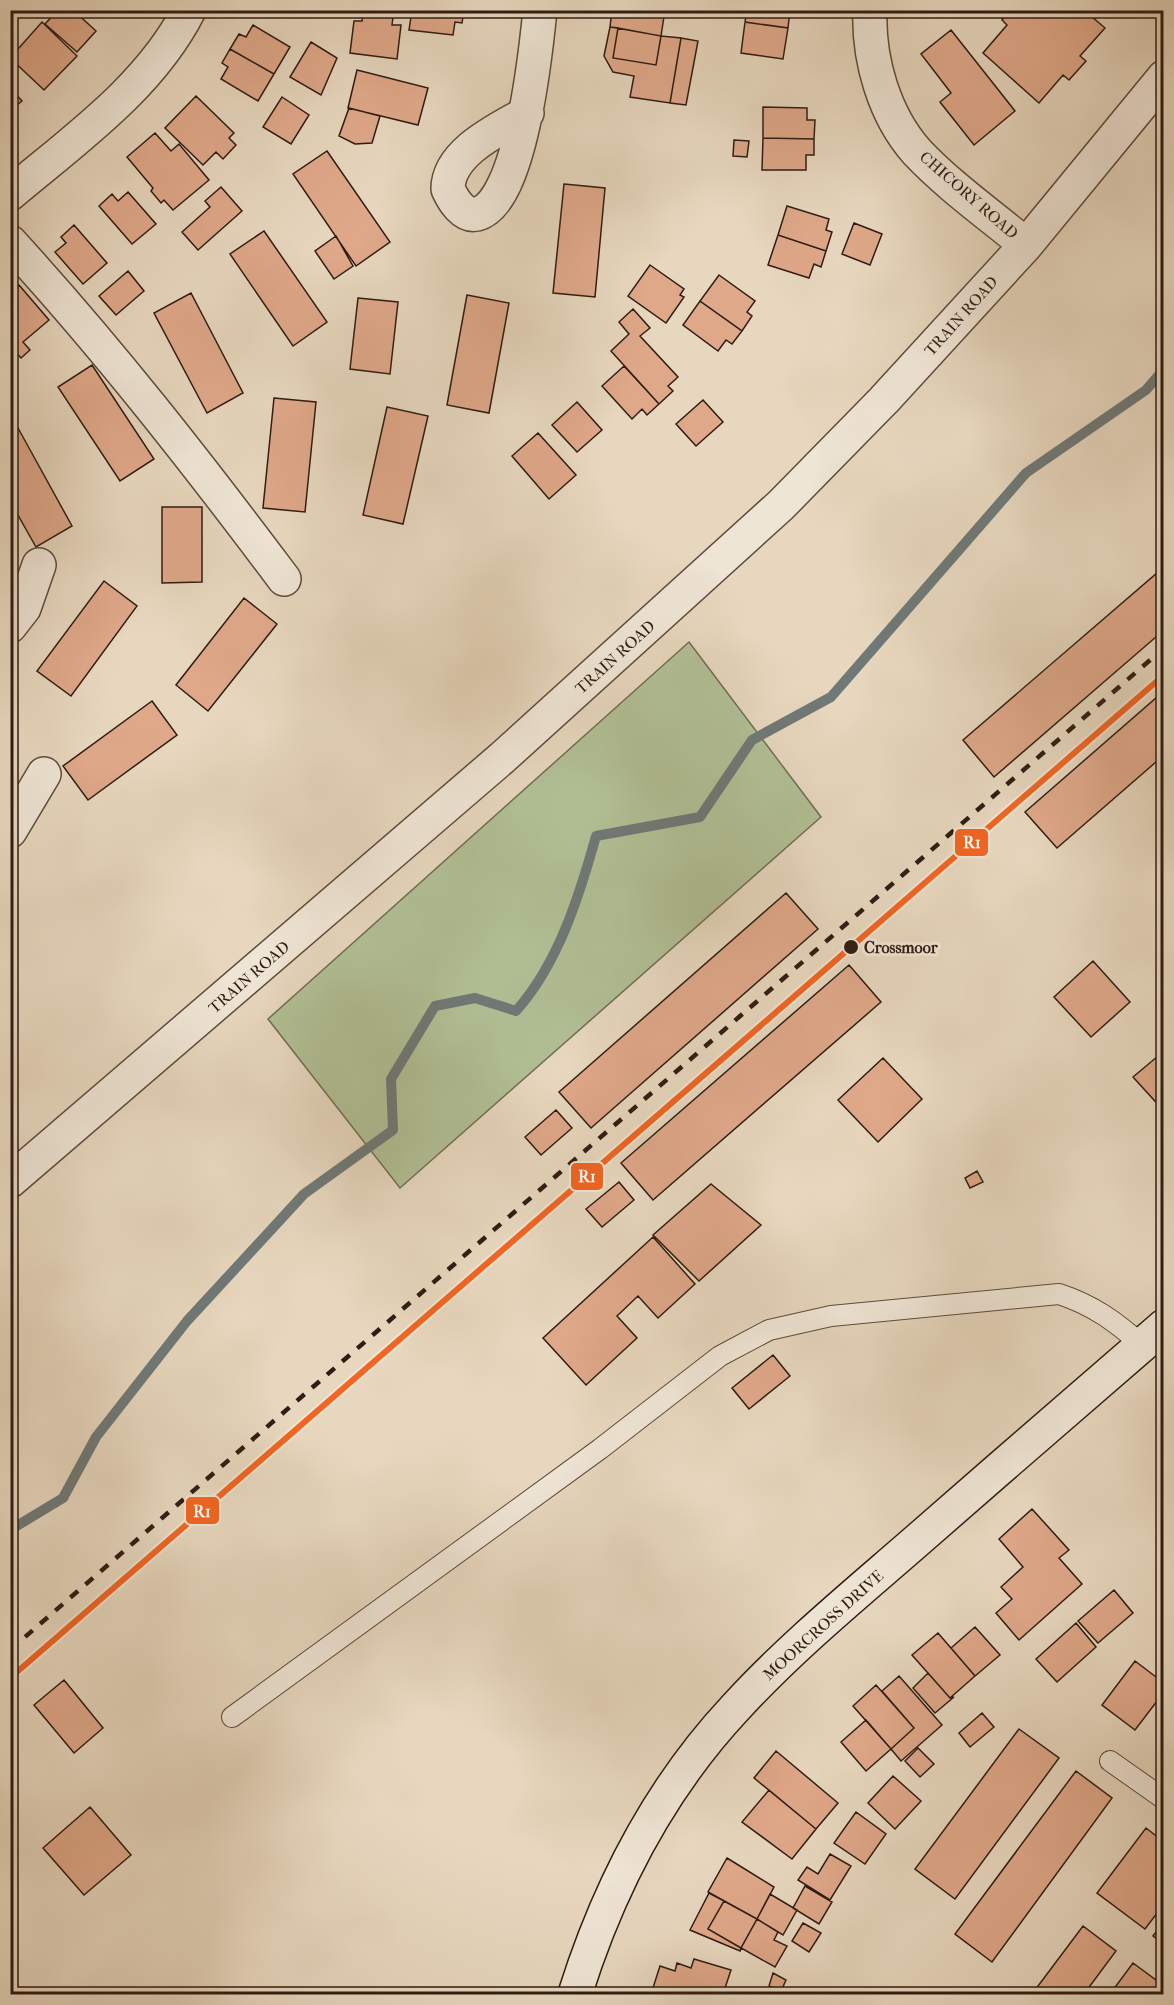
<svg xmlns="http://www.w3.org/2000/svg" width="1174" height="2005" font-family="'IM FELL French Canon',serif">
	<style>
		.green { fill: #b1bf95; stroke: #706e54; stroke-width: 1.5 }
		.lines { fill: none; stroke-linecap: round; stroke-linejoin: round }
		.stream { stroke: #6f7977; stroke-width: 10 }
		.building { fill: #dfa889; stroke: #2f1c12; stroke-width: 1.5 }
		.lane-casing { stroke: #5d4b3d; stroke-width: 22 }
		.street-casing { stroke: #5d4b3d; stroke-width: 36 }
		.secondary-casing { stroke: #2f1c12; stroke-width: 36 }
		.lane { stroke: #efe5d5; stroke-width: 20 }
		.street { stroke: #efe5d5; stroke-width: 33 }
		.secondary { stroke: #efe5d5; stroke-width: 33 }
		.rail { stroke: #2f1c12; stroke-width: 4.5; stroke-dasharray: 10 10; stroke-linecap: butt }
		.rail-1-casing { stroke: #efe5d5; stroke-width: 10 }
		.rail-1 { stroke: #f26522; stroke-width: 6 }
		.stop-dot { fill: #2f1c12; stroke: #efe5d5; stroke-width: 2 }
		.labels { text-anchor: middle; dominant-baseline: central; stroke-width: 6; stroke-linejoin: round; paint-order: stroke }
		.street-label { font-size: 16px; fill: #2f1c12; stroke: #efe5d5 }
		.stop-label { font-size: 16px; font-weight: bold; fill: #2f1c12; stroke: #efe5d5; text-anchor: start }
		.line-badge { stroke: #efe5d5; stroke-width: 2 }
		.badge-label { font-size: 16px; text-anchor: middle; font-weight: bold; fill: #fff }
	</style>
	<rect width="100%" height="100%" fill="#e7d7be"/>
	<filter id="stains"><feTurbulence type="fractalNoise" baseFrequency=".00333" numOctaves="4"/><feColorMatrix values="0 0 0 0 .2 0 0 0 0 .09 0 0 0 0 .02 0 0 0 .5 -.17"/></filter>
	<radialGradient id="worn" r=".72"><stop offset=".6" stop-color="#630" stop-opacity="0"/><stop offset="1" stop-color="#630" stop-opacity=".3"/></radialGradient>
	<path class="green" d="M689 642 821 817 400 1188 268 1019Z"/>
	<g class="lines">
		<path class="stream" d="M10 1530 63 1498 96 1437 187 1321 304 1194 393 1130 391 1079 435 1006 475 998 516 1011C558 964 579 897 596 836L700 817 752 740 831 697 1026 473 1146 390 1164 369"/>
	</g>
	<path class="building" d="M58 10H73L96 31 77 52 45 24Z
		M363 10H394L392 25H401L397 59 350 53 354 21H362Z
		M412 10H464L462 23 455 22 453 35 409 30Z
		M612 10H665L661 36 610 27Z
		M747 10H790L788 28 745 22Z
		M1009 10H1084L1105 28 1080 56 1086 61 1069 80 1063 75 1039 103 983 53 1007 25 1002 20Z
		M42 22 77 56 44 90 10 58Z
		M745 22 788 28 783 59 741 53Z
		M253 25 290 47 274 74 230 49 239 34 246 37Z
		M610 27 618 28 613 58 656 65 661 36 681 38 670 103 630 97 634 76 613 72 604 56Z
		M618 28 661 36 656 65 613 58Z
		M951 30 1015 111 974 145 940 102 951 93 921 54Z
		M681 38 698 41 686 105 670 103Z
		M311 42 337 58 321 95 290 77Z
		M230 49 274 74 258 101 221 79 228 67 222 63Z
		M357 70 428 88 418 125 348 108Z
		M10 88 22 101 10 111Z
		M196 96 234 133 229 138 236 145 223 159 216 152 203 165 165 128Z
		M282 97 309 115 291 144 263 127Z
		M763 107 807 108V120H815L814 139 763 138Z
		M349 108 380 116 372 143 355 144 339 136Z
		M155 133 171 151 179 144 209 180 173 210 164 200 161 203 151 191 153 188 127 157Z
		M763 138 814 139V155H806V170H762Z
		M734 140 749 141 747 157 733 156Z
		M327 151 390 242 356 266 293 174Z
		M564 184 605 188 595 297 553 293Z
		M221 187 242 211 198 250 182 232 210 207 205 201Z
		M128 192 156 224 132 244 99 206 112 194 118 201Z
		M787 206 829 219 826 230 832 232 826 251 778 235Z
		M854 223 882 234 870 265 842 254Z
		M74 225 107 263 83 284 55 252 66 243 61 237Z
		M264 231 327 322 293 346 230 254Z
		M778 235 826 251 821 267 814 264 809 278 768 265Z
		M336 236 353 266 334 279 315 251Z
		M650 265 684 289 680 295 684 297 666 323 628 296Z
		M128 271 144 291 116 315 99 296Z
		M719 275 755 301 747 312 752 316 742 331 700 301Z
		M19 285 49 320 23 342 30 350 21 358 10 346V293Z
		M191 293 243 393 207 413 154 313Z
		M467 295 509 303 489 413 447 405Z
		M358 298 398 302 390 374 350 369Z
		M700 301 742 331 732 344 726 340 718 351 683 325Z
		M633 309 650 328 640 336 678 377 668 386 673 391 659 404 611 351 629 334 619 322Z
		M92 365 154 459 120 481 58 387Z
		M624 366 659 404 647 415 642 409 632 419 602 386Z
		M274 398 316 402 305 512 263 508Z
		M703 400 723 422 696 446 676 424Z
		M577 402 602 430 577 452 552 425Z
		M387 407 428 416 403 524 363 515Z
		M18 428 72 526 36 547 10 501V433Z
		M538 433 576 475 549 499 512 456Z
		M162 507H202V582L162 583Z
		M1164 567V630L994 777 963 740Z
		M104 581 137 606 71 696 37 671Z
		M244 598 277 624 208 711 176 685Z
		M1164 691V755L1057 848 1025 812Z
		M152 701 177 735 88 800 63 766Z
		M786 893 818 929 591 1128 559 1092Z
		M1093 961 1130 1002 1091 1037 1054 997Z
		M849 965 881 1002 653 1200 621 1163Z
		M1164 1051V1111L1133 1077Z
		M883 1058 922 1099 878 1142 838 1100Z
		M556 1110 572 1128 541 1155 525 1137Z
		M977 1171 983 1182 970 1188 965 1178Z
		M619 1182 634 1200 602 1227 586 1209Z
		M711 1184 761 1225 699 1281 653 1235Z
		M653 1237 695 1284 658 1318 638 1296 617 1316 637 1338 586 1385 543 1338Z
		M773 1355 790 1376 749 1409 732 1388Z
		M1032 1509 1069 1550 1059 1558 1082 1584 1019 1640 996 1613 1012 1599 1001 1587 1023 1567 999 1539Z
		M1114 1590 1133 1613 1098 1643 1078 1621Z
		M1076 1623 1096 1647 1057 1682 1036 1659Z
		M975 1627 1000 1655 975 1676 951 1648Z
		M938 1633 975 1676 950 1698 912 1655Z
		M1135 1661 1164 1683V1692L1135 1730 1102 1705Z
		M928 1673 950 1698 954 1697 935 1713 913 1688Z
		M899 1676 942 1725 901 1761 891 1749 914 1728 882 1691Z
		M64 1680 103 1728 74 1753 34 1705Z
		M876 1685 914 1728 891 1749 853 1706Z
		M982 1713 994 1727 970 1747 959 1733Z
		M866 1720 891 1749 866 1771 841 1742Z
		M1019 1729 1059 1758 955 1899 915 1869Z
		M918 1748 934 1764 920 1777 905 1761Z
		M776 1751 838 1803 816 1829 754 1778Z
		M1076 1771 1112 1798 992 1962 955 1934Z
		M893 1776 921 1801 895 1829 868 1803Z
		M769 1790 816 1829 792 1859 742 1822Z
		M90 1807 131 1855 84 1895 43 1848Z
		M856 1812 886 1834 865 1864 834 1843Z
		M1146 1828 1164 1842V1904L1145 1929 1097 1893Z
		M830 1854 851 1866 830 1900 798 1880 807 1867 818 1874Z
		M727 1858 774 1887 757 1919 708 1892Z
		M805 1886 832 1902 819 1924 793 1908Z
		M709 1893 724 1901 708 1929 741 1948 740 1951 690 1930Z
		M770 1894 797 1910 783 1935 757 1919Z
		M724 1901 757 1919 741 1948 708 1929Z
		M757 1919 778 1932 774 1940 787 1946 775 1967 741 1948Z
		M1164 1922V1945L1153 1936Z
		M803 1923 821 1933 809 1952 792 1941Z
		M1083 1926 1116 1951 1084 1994H1032Z
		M694 1959 731 1970 723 1994H651L660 1966 675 1971 677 1963 691 1968Z
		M1133 1963 1164 1986V1994H1110Z
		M773 1973 786 1980 781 1991 769 1986Z"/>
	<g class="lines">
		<defs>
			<path id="lane" d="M232 1717 600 1449 720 1356 769 1330 831 1316 1059 1294C1093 1305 1116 1322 1142 1345
				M1110 1761 1164 1799"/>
			<path id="street" d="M870 10C868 59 884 115 917 152 949 186 990 215 1026 245
				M527 113C499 129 448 152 448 189 453 200 463 217 477 214 521 203 536 50 540 10
				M10 194C74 140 150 87 189 10
				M10 242C108 349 197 463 284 579
				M10 626 24 608 39 565
				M10 831 44 774
				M10 1181 502 758 781 505 884 400 1026 245 1164 77"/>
			<path id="secondary" d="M575 1994C608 1889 660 1788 736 1707 792 1646 857 1593 920 1538 1001 1467 1082 1397 1164 1326"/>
		</defs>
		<use href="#lane" class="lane-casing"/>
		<use href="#street" class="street-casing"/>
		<use href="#secondary" class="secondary-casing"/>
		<use href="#lane" class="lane"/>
		<use href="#street" class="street"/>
		<use href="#secondary" class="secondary"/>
		<path class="rail" d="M10 1650 1164 648
			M10 1678 528 1227"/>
		<defs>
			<path id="rail-1" d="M10 1678 1164 675"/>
		</defs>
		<use href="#rail-1" class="rail-1-casing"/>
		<use href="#rail-1" class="rail-1"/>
	</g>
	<circle class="stop-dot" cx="851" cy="947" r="8"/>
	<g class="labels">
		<g class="street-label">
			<text transform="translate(969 195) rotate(41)">CHICORY ROAD</text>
			<text transform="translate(961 316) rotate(-48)">TRAIN ROAD</text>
			<text transform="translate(615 657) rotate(-42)">TRAIN ROAD</text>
			<text transform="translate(249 977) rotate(-41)">TRAIN ROAD</text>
			<text transform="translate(823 1625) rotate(-42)">MOORCROSS DRIVE</text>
		</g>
		<g class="stop-label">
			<text x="864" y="947">Crossmoor</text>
		</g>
	</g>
	<g class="line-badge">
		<rect x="954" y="828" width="35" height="29" rx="6" fill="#f26522"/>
		<rect x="570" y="1162" width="34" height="29" rx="6" fill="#f26522"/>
		<rect x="185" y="1496" width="35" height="29" rx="6" fill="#f26522"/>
	</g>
	<g class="badge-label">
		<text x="972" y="848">R1</text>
		<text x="587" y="1182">R1</text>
		<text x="202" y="1517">R1</text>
	</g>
	<rect width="1174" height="2005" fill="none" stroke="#e7d7be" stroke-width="36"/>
	<rect x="12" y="12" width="1150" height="1981" fill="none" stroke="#2f1c12" stroke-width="3"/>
	<rect x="18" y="18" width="1138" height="1969" fill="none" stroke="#2f1c12" stroke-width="1.5"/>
	<rect width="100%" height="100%" filter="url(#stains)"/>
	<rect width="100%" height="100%" fill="url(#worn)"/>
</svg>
